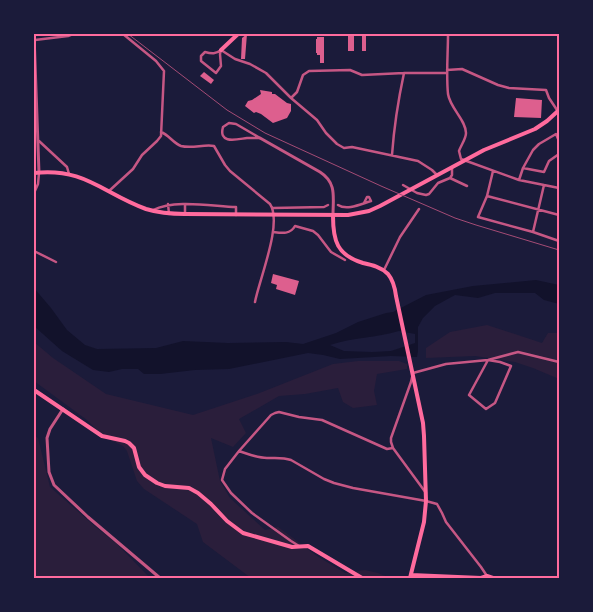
<svg xmlns="http://www.w3.org/2000/svg" width="593" height="612" font-family="Arial,sans-serif">
	<style>
		.green { fill: #2a1e3b }
		.water { fill: #12122b; fill-rule: evenodd }
		.building { fill: #dd5f8e }
		.lines { fill: none; stroke-linecap: round; stroke-linejoin: round }
		.minor { stroke: #c65784; stroke-width: 2.5 }
		.tertiary { stroke: #c65784; stroke-width: 3 }
		.secondary { stroke: #ff6b9d; stroke-width: 4 }
		.primary { stroke: #ff6b9d; stroke-width: 4 }
		.rail { stroke: #a44b75; stroke-width: 1 }
		.neatline { fill: none; stroke: #ff6b9d; stroke-width: 2 }
	</style>
	<rect width="100%" height="100%" fill="#1b1b3a"/>
	<path class="green" d="M487 325 542 343 548 333H559V379L533 368 515 362 475 356 426 358V348L450 332Z
		M34 342 53 358 106 394 193 415 257 394 333 364 358 361H399L407 364V369L377 374 374 391 377 405 353 408 343 402 338 388 305 394 279 396 239 419 246 433 233 447 211 438 220 481 230 498 265 530 278 527 317 556 345 573 365 570 378 573 390 578H251L203 542 197 524 144 489 137 481 127 451 123 446 104 437 87 420 34 381Z
		M34 435 38 438 50 487 97 528 116 543 150 578H34Z"/>
	<path class="water" d="M536 280 559 285V304L544 300 535 293H495L478 298 455 295 435 306 423 318 418 327V351L417 357 391 356 340 359 323 355 308 353 229 369 195 370 160 374H144L138 369H122L109 372 93 370 62 351 34 326V288L51 308 67 330 85 345 97 349 156 348 183 341 228 343 286 342 303 344 336 333 358 322 386 313 393 312 426 295 473 286ZM399 331 415 334V343L391 351 372 352 344 351 330 345C353 337 376 338 399 331Z"/>
	<path class="building" d="M247 34 245 59H241L242 38Z
		M348 36H354V51H348Z
		M362 36H366V51H362Z
		M317 37H324V63H320V55H317V53H316V39H317Z
		M204 72 214 80 211 84 200 76Z
		M260 90 272 92V94H275L287 103 291 104V111L287 118 273 123 261 114 256 112 254 113 245 106 248 101 252 100 261 94Z
		M516 98 542 100 541 118 514 117Z
		M273 274 299 281 295 295 276 289 277 285 271 283Z"/>
	<g class="lines">
		<path class="minor" d="M448 34C448 54 446 74 448 94 450 108 466 120 466 133 466 139 461 145 459 151L461 159 519 180 559 188
			M35 40 68 36 73 34
			M221 50 235 59 250 64 266 73 291 98 317 120 326 133 337 144 344 148 352 147 418 161 432 170 437 175
			M221 50 220 54 221 66 216 73 201 61V56L205 52C212 54 216 54 221 50Z
			M447 70 462 69 498 85 509 88 546 90 549 98 559 113
			M291 98 297 92 303 75 309 71 350 70 362 75 404 73H447
			M229 123 236 124 260 138C256 138 252 138 247 138 238 139 218 145 223 127Z
			M161 132C169 135 173 143 181 146 192 149 204 144 214 146L225 165 230 171 270 204C283 223 259 280 255 302
			M39 141 67 167 69 174
			M392 155C394 127 398 101 404 73
			M523 168 544 172 549 161 559 154
			M493 171 487 196 478 217 533 232 559 241
			M450 178 467 186
			M519 180 523 168 533 150 539 144 556 134 559 141
			M403 185 417 193 426 195 429 194 438 183 450 178 452 175V168
			M109 191 133 169 142 155 157 141 161 136 164 71 156 61 123 34
			M34 193 38 184 39 173
			M487 196 559 215
			M168 204 169 214
			M338 205C347 211 361 204 371 201L369 197H367L364 203
			M273 208 324 207 328 205
			M153 210C175 199 211 206 236 207V215
			M185 214V204
			M273 232C281 233 290 235 295 226L313 231 318 235 331 252 345 260
			M533 232 544 185
			M34 251 56 262
			M384 270 400 237 419 209
			M488 360 500 362 511 366 495 403 486 409 469 395Z
			M239 451C248 454 257 458 267 458 275 458 283 457 291 460L324 479 334 483 353 488 426 501 437 504 442 513 446 522 481 567 487 576
			M426 493 393 448 391 442V438L411 382 413 373 446 364 488 360 518 352 559 362
			M299 546 291 541 252 513 231 493 222 480 225 469 239 451 271 415 275 413 279 412 299 417 322 420 387 449 393 448"/>
		<path class="tertiary" d="M34 34 39 173
			M260 138 320 172C337 183 333 197 333 215
			M63 409 50 429 47 438 49 472 54 485 88 517 160 578"/>
		<path class="secondary" d="M221 50 238 34
			M333 216C333 241 337 255 363 263 372 265 381 267 388 274 393 280 395 288 396 296L423 423 424 436 426 501 424 522 410 578
			M34 390 102 436 125 441 129 443 134 448 139 467 145 475 157 483 165 486 189 488 198 493 211 504 227 521 243 533 292 547 308 546 362 578
			M411 575 481 578 487 576 493 578"/>
		<path class="primary" d="M34 173C84 167 104 194 146 209 159 213 172 214 185 214L348 215 369 211 380 206 484 150 535 129 547 121 559 110"/>
		<path class="rail" d="M128 34 227 110 265 133 381 186 455 218 476 225 559 250"/>
	</g>
	<rect width="593" height="612" fill="none" stroke="#1b1b3a" stroke-width="70"/>
	<rect x="35" y="35" width="523" height="542" class="neatline"/>
</svg>
